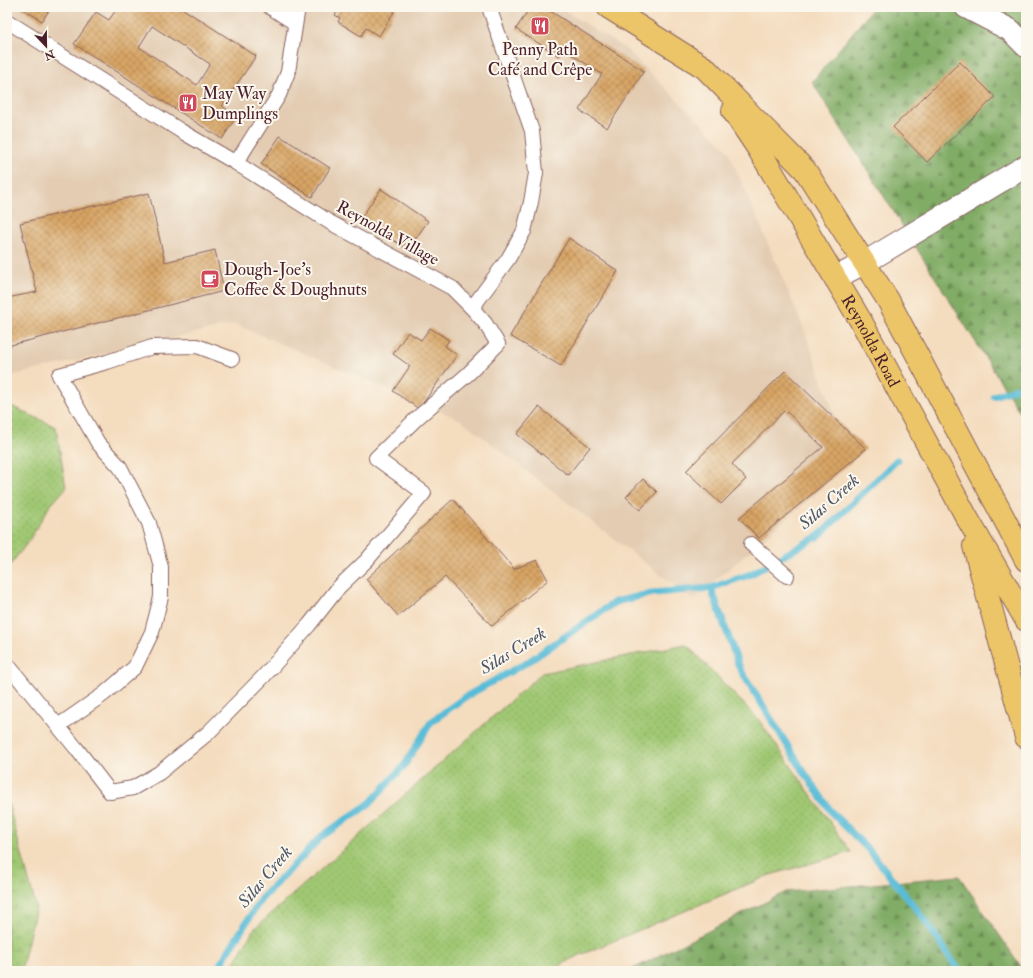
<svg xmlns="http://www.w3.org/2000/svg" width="1033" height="978" font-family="'IM FELL Double Pica',serif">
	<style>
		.built { fill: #e3ccb2 }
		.grass { fill: url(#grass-dots); stroke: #75744f }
		.forest { fill: url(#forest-firs); stroke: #656648 }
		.wetland { fill: url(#wetland-marsh); stroke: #75744f }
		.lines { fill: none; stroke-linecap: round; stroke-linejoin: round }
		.stream { stroke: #59bcd7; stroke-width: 7 }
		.building { fill: url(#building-cross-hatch); fill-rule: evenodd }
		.lane-casing { stroke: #86615e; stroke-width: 16 }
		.street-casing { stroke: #86615e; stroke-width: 24 }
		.primary-casing { stroke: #86615e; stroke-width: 24 }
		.lane { stroke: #fff; stroke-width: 14 }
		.street { stroke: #fff; stroke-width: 22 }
		.primary { stroke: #edc569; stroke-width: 22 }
		.labels { text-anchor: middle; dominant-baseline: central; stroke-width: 4; stroke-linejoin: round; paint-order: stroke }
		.poi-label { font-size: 17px; fill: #4a1f2b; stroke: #fbf7ec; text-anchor: start }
		.street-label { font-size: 17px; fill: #4a1f2b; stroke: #fbf7ec }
		.water-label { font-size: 18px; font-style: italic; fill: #4f5667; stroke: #fbf7ec }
	</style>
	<defs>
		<pattern id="grass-dots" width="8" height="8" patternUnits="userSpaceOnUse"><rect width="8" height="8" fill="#a0c873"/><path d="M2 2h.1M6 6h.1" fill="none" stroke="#8bab64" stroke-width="1.8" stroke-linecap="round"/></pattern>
		<pattern id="forest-firs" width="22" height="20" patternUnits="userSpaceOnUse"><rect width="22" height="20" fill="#80ac65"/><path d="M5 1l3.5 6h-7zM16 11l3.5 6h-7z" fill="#6b8b53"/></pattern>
		<pattern id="wetland-marsh" width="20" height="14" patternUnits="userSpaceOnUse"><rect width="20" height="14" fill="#a0c873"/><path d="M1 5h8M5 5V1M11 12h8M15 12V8" fill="none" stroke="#8bab64"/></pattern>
		<pattern id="building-cross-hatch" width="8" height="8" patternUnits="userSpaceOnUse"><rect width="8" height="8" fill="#d8a565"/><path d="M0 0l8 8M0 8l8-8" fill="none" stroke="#b18653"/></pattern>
	</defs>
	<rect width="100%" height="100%" fill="#fbf7ec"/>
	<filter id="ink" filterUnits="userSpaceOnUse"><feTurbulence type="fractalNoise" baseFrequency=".025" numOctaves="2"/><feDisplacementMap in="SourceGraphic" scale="8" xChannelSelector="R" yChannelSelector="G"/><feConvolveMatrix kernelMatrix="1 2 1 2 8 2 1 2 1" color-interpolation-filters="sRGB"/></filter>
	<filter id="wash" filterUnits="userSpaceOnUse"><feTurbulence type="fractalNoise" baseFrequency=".012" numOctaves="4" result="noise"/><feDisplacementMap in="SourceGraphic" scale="16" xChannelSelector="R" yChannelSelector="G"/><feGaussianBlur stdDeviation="0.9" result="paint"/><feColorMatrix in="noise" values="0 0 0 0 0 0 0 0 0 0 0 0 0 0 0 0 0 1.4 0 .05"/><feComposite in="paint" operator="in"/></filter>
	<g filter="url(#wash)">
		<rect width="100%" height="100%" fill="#f4dcbe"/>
		<path class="built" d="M7 7H559L627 50 728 150 802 324 852 462 693 600 461 420 234 324 10 376 7 375Z"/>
		<path class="grass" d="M7 404 56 427 66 488 49 507 28 542 7 569Z
			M686 644 758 719 851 852 770 875 571 959 551 971H229L254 929 542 673Z"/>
		<path class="forest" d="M874 7H1026V422L812 82Z
			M959 876 1024 971H629L786 892Z"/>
		<path class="wetland" d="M7 799 36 907 21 971H7Z"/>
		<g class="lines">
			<path class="stream" d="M994 396 1026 385
				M711 588 740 669 804 772 833 814 870 851 925 920 959 971
				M216 971 261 899 322 836 369 804 404 766 431 722 465 697 531 660 615 602 653 593 711 588 751 574 820 535 897 460"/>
		</g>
		<g id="blocks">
			<path class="building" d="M20 7H51L42 21Z
				M118 7H180L256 56 222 106 237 116 222 139 74 44 96 12 109 20ZM152 26 210 64 197 85 139 47Z
				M335 7H397L379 36 366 28 361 36 338 22 340 18 335 15 339 10Z
				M519 7H544L644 71 607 128 579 110 602 74 563 49 559 56 516 29 527 12Z
				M960 62 995 97 927 162 893 127Z
				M280 136 330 168 312 197 261 164Z
				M381 189 428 221 408 250 361 218Z
				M149 193 165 262 215 250 224 291 7 346V298L37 292 20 223Z
				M569 238 618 271 561 366 510 336Z
				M430 328 449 340 445 346 457 355 419 409 393 391 410 366 393 354 408 332 421 340Z
				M785 371 866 449 759 538 739 518 823 447 785 410 732 464 746 479 721 504 686 471Z
				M539 407 590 447 568 475 517 434Z
				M643 479 657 492 640 510 626 497Z
				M453 499 514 569 537 560 548 580 492 626 445 577 398 616 366 579Z"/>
		</g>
	</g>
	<g filter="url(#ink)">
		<use href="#blocks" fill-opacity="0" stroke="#86615e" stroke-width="1"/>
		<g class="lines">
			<defs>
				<path id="lane" d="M270 7 295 23
					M7 21 181 131 236 163 331 223 452 288 472 308 508 259 524 231 531 202 536 173 532 131 489 7
					M236 163 279 95 288 72 298 7
					M751 544 787 576
					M7 664 76 748 110 792 133 788 159 773 208 733 264 676 309 625 339 587 367 560 424 493 376 458 417 418 468 374 498 344 485 323 472 308
					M58 726 104 694 135 667 152 632 161 597V567L149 523 120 467 98 443 59 375 107 362 152 347 197 346 232 359"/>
				<path id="street" d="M966 7 1010 30 1026 46
					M835 278 864 263 1026 166"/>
				<g id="primary">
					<path d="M608 7 705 68 805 170 888 300 1026 560"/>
					<path id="s1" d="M733 111 759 150 862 323 966 516 1026 620"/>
					<path d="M974 546 1026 737"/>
				</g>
			</defs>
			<use href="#lane" class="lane-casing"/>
			<use href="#street" class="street-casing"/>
			<use href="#primary" class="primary-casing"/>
			<use href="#lane" class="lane"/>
			<use href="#street" class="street"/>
			<use href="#primary" class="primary"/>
		</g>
	</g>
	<defs>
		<symbol id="restaurant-square" viewBox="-11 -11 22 22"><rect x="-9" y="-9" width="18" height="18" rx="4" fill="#d1495b" stroke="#fbf7ec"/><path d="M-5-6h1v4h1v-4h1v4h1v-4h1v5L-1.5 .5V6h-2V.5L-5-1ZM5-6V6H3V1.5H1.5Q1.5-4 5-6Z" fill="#fff"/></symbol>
		<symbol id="cafe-square" viewBox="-11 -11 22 22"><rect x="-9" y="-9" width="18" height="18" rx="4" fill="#d1495b" stroke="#fbf7ec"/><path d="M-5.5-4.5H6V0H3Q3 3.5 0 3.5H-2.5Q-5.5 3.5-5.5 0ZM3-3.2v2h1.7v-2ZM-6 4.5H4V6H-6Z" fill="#fff"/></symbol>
	</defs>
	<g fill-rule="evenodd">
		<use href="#restaurant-square" x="529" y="15" width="22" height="22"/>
		<use href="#restaurant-square" x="177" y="92" width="22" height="22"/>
		<use href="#cafe-square" x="199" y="268" width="22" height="22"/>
	</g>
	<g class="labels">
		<g class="poi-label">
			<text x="540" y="49" text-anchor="middle">Penny Path<tspan x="540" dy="20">Café and Crêpe</tspan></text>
			<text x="202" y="93">May Way<tspan x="202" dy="20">Dumplings</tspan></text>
			<text x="224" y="269">Dough-Joe's<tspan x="224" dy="20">Coffee &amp; Doughnuts</tspan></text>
		</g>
		<g class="street-label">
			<text transform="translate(388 233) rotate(29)">Reynolda Village</text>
			<text stroke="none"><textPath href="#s1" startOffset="268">Reynolda Road</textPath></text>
		</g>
		<g class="water-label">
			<text transform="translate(829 502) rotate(-41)">Silas Creek</text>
			<text transform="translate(513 651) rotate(-31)">Silas Creek</text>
			<text transform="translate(265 877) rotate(-50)">Silas Creek</text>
		</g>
	</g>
	<rect width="1033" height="978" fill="none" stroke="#fbf7ec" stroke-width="24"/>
	<g transform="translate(46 46) rotate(158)" stroke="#fbf7ec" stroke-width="3" paint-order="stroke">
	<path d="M0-3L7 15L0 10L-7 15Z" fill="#4a1f2b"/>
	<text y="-6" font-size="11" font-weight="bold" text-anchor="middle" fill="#4a1f2b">N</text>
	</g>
</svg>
